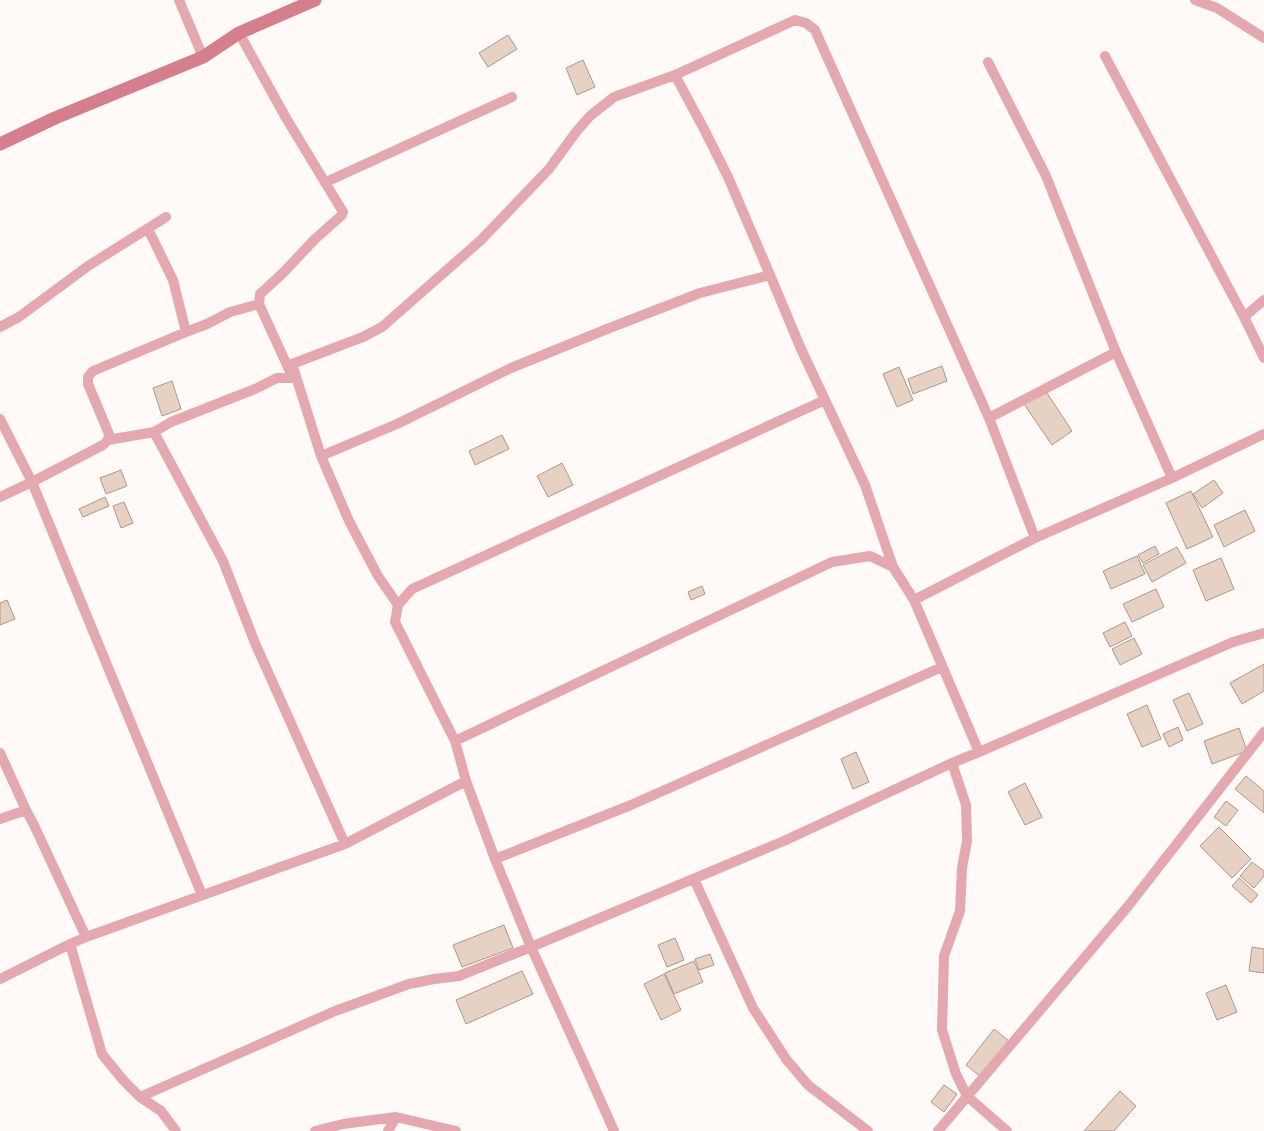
<svg xmlns="http://www.w3.org/2000/svg" width="1264" height="1131" font-family="Cabin,sans-serif">
	<style>
		.building { fill: #e6d1c3; stroke: #ac998b }
		.lines { fill: none; stroke-linecap: round; stroke-linejoin: round }
		.street { stroke: #e4a8b1; stroke-width: 10 }
		.secondary { stroke: #d47e8e; stroke-width: 13 }
	</style>
	<rect width="100%" height="100%" fill="#fff9f8"/>
	<path class="building" d="M508 35 517 49 488 67 479 53Z
		M583 60 595 87 577 95 566 68Z
		M942 366 947 381 913 394 908 379Z
		M899 367 913 400 897 407 883 374Z
		M172 381 181 409 162 416 153 388Z
		M1045 390 1072 431 1052 445 1024 404Z
		M502 435 509 449 475 465 469 451Z
		M562 463 573 485 548 497 537 476Z
		M121 470 127 486 106 494 100 478Z
		M1214 480 1223 493 1202 508 1193 494Z
		M1191 491 1213 537 1187 549 1166 503Z
		M105 497 109 506 83 517 79 509Z
		M124 502 133 523 121 528 113 506Z
		M1245 510 1255 531 1224 547 1214 525Z
		M1155 546 1159 554 1143 563 1138 555Z
		M1177 547 1186 563 1152 582 1143 565Z
		M1137 556 1145 574 1111 589 1103 571Z
		M1221 558 1234 589 1206 601 1193 570Z
		M702 586 705 594 691 600 688 592Z
		M1156 589 1164 607 1132 622 1123 604Z
		M7 600 15 619 0 625V603Z
		M1125 622 1132 636 1110 647 1103 633Z
		M1134 638 1142 654 1120 665 1112 649Z
		M1264 664V691L1242 704 1230 683Z
		M1189 693 1203 724 1187 731 1173 700Z
		M1147 705 1161 739 1142 747 1127 714Z
		M1178 727 1183 740 1169 747 1163 734Z
		M1239 728 1247 751 1212 764 1204 741Z
		M856 752 869 782 853 789 841 759Z
		M1246 776 1264 791V813L1235 789Z
		M1025 783 1042 817 1025 825 1008 792Z
		M1226 801 1238 810 1226 826 1214 817Z
		M1219 827 1251 859 1232 878 1200 846Z
		M1252 862 1264 871V876L1254 888 1240 876Z
		M1239 878 1258 895 1251 903 1232 886Z
		M504 925 513 948 462 967 453 945Z
		M675 938 684 960 667 967 658 945Z
		M1252 947 1264 949V973L1249 971Z
		M710 954 714 965 699 970 695 959Z
		M694 961 703 982 674 994 665 973Z
		M522 971 533 994 466 1024 456 1000Z
		M664 974 681 1010 661 1020 644 984Z
		M1226 985 1237 1012 1217 1020 1206 993Z
		M994 1029 1009 1041 981 1077 966 1065Z
		M944 1085 957 1094 944 1112 931 1102Z
		M1120 1091 1136 1106 1114 1131H1084Z"/>
	<g class="lines">
		<path class="street" d="M179 0 203 57
			M1195 0 1217 8 1264 38
			M1105 56 1244 317 1264 358
			M988 62 1046 176 1116 352
			M675 75 705 131 728 177 770 275 801 349 865 485 893 567
			M326 182 512 97
			M148 229 173 280 186 332
			M259 304 291 374
			M1244 317 1264 300
			M0 327 19 317 88 266 166 217
			M294 370 321 456 349 521 378 576 398 605
			M989 418 1116 352 1172 478
			M0 419 32 482 93 631 202 895
			M154 432 223 561 255 643 345 844
			M108 440 154 432 171 422 255 389 277 378H292V364L363 337 382 327 481 240 549 169 576 132 590 116 614 97 675 75 795 20 806 23 815 30 989 418 1035 538
			M321 456 397 424 511 368 607 329 700 293 770 275
			M0 497 32 482 103 445 108 440 109 434 88 384V377L93 371 186 332 207 324 230 312 259 304 260 294 283 273 315 239 342 215 343 212 286 118 239 33
			M914 600 979 752
			M455 741 832 562 870 556 893 567 914 600 1035 538 1172 478 1264 434
			M0 753 26 810
			M952 763 966 805 967 841 962 868 960 911 944 956 942 1030 956 1074 967 1096 1007 1131
			M0 819 26 810 34 825 86 937 70 944 0 979
			M495 859 631 805 942 667
			M694 879 753 1008 786 1059 808 1085 868 1131
			M86 937 345 844 466 781
			M70 944 102 1054 123 1080 140 1097 161 1111 176 1131
			M140 1097 335 1011 409 984 434 979 459 976 531 947 786 840 952 763 979 752 1233 642 1264 633
			M315 1131 343 1124 396 1117 456 1131
			M388 1131 396 1117
			M614 1131 586 1068 531 947 495 859 466 781 455 741 395 622 398 605 412 589 825 400
			M938 1131 1129 905 1264 732"/>
		<path class="secondary" d="M0 144 55 118 203 57 239 33 315 0"/>
	</g>
</svg>
